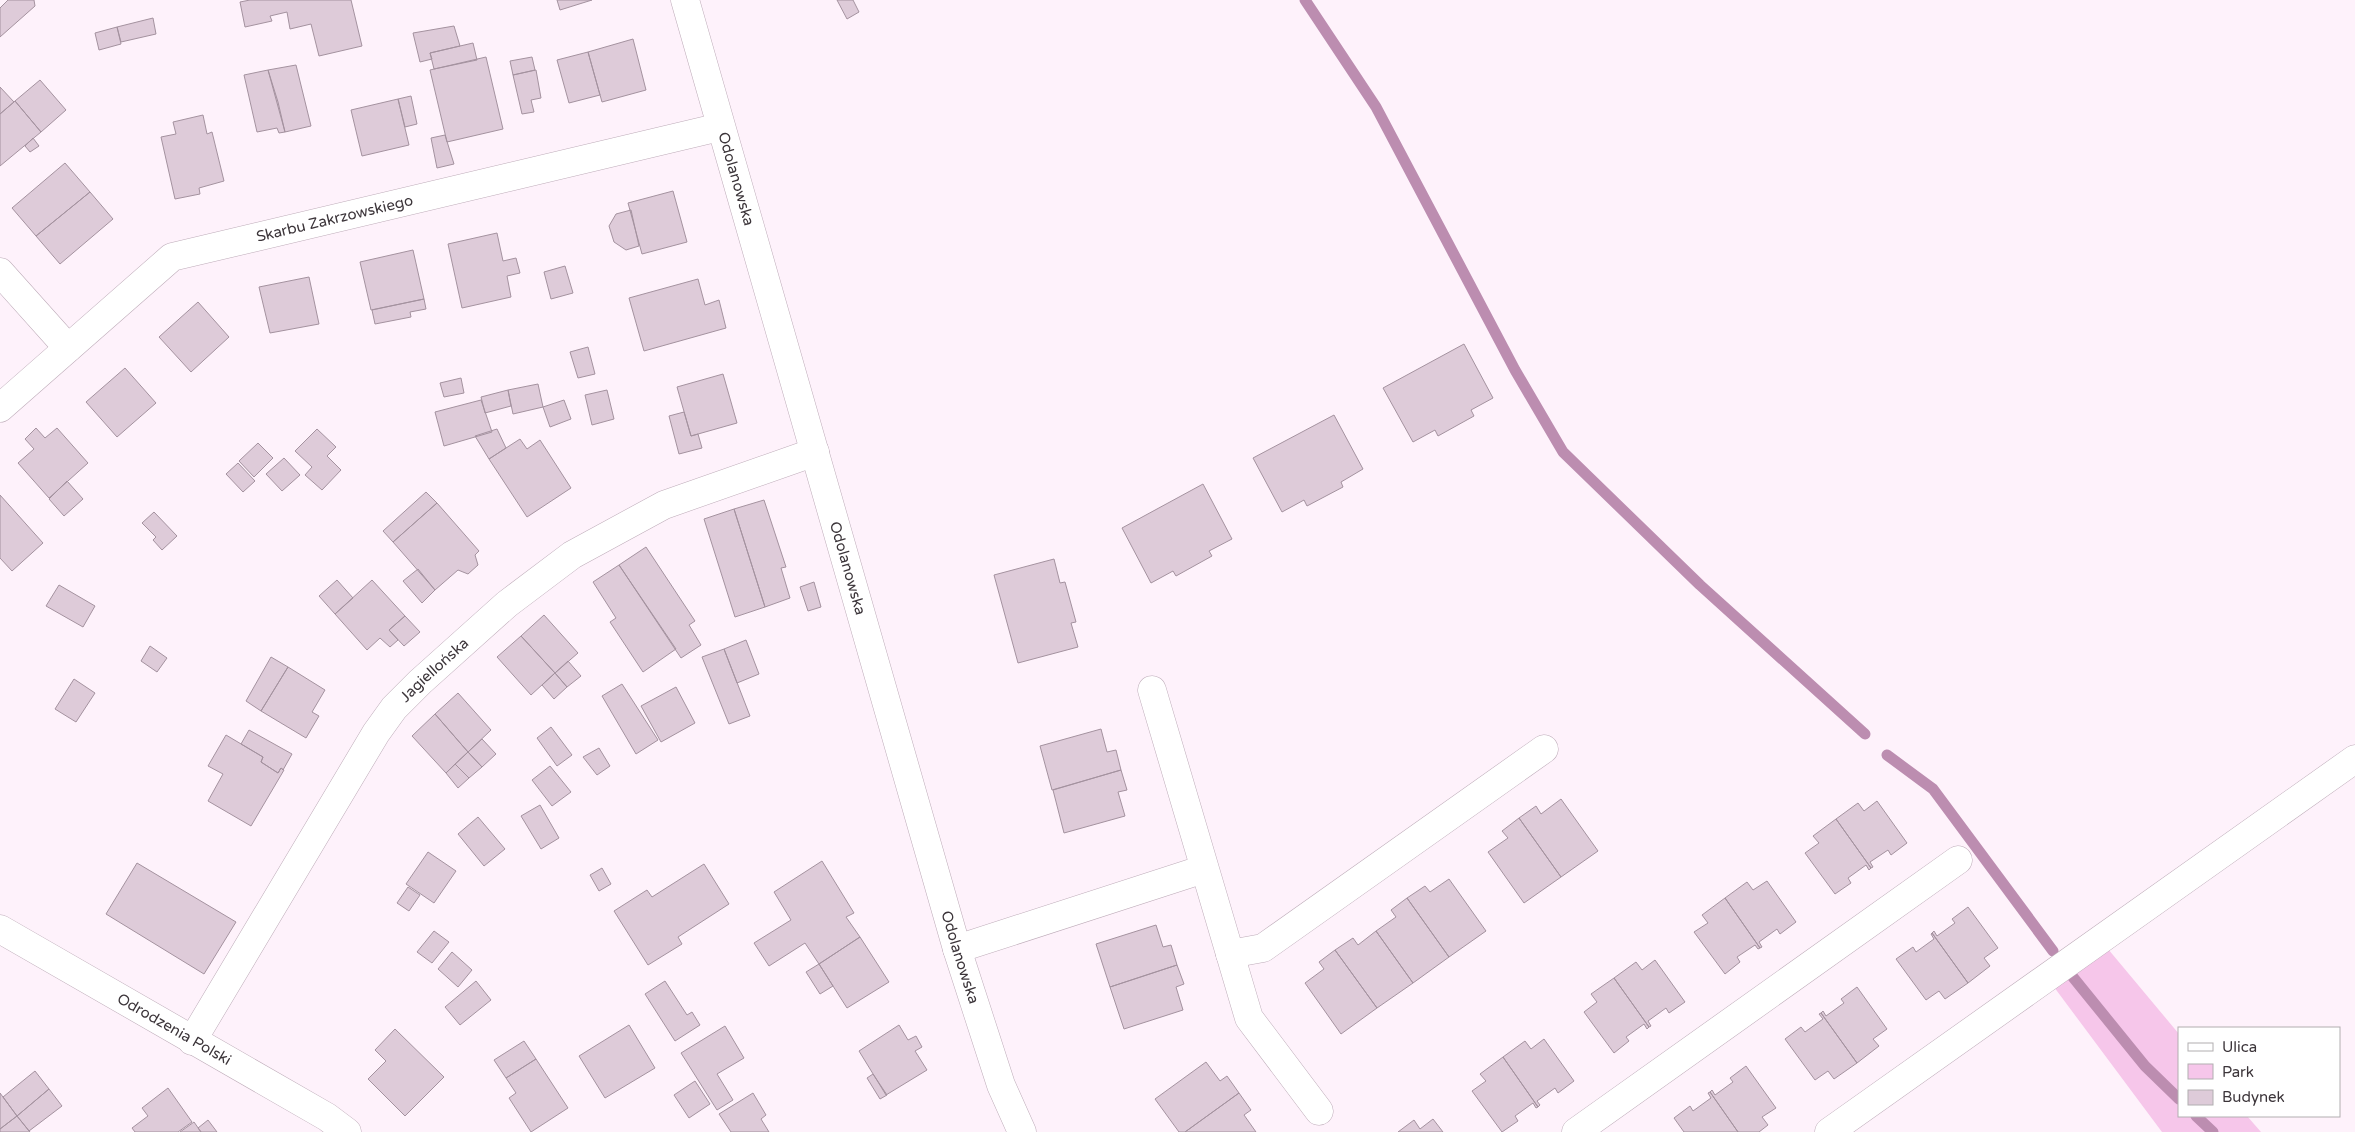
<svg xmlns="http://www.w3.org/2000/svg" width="2355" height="1132" font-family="'Varela Round',sans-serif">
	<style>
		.green { fill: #f6c6ea }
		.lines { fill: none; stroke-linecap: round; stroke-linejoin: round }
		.stream { stroke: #bc8db0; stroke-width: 11 }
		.building { fill: #decbd9; stroke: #a4929f }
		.minor-casing { stroke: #beacb9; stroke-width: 29 }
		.minor { stroke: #fff; stroke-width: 28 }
		.labels { text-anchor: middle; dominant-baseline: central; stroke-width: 4; stroke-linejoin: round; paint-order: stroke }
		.street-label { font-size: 15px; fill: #3c353a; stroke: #fff }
	</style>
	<rect width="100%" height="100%" fill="#fef2fb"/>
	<path class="green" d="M2108 949 2179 1034V1116H2247L2261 1132H2162L2054 987Z"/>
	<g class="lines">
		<path class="stream" d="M1305 0 1376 107 1515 370 1563 452 1700 585 1865 734
			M1887 755 1933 789 2053 951
			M2072 976 2145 1066 2179 1099
			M2196 1116 2213 1132"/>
	</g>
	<path class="building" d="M8 0H34L35 6 0 37V8Z
		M250 0H351L362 46 319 56 311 24 290 29 287 12 270 16 272 21 245 27 240 2Z
		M557 0H592L560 10Z
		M837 0H853L859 12 847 19Z
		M153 18 156 34 121 42 117 27Z
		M454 26 460 46 430 53 432 59 420 62 413 33Z
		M117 27 121 44 99 50 95 33Z
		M633 39 646 90 602 102 588 52Z
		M473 43 477 60 434 69 430 53Z
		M588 52 600 95 569 103 557 60Z
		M486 57 503 129 447 142 430 70Z
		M532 57 535 70 513 75 510 61Z
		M296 65 311 126 285 132 268 70Z
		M268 70 278 102 285 132 279 133 277 128 257 132 244 75Z
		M536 70 541 98 531 100 534 112 522 114 513 75Z
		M40 80 66 110 41 132 15 101Z
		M0 87 14 102 0 114Z
		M411 96 417 124 405 127 398 99Z
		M398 99 409 145 362 156 351 110Z
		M15 101 41 132 0 166V114Z
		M203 115 207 134 212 132 224 181 199 188 200 194 175 199 161 137 176 134 173 122Z
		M445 135 454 164 437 168 431 138Z
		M33 138 39 146 30 152 25 146Z
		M65 163 90 192 36 236 12 208Z
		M673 191 687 242 642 254 628 203Z
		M90 192 113 219 60 264 36 236Z
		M631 210 639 246 626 250 614 242 609 226 616 214Z
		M497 233 503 261 516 258 520 273 507 276 511 297 462 308 448 244Z
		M413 250 424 299 371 310 360 262Z
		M565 266 573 293 551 299 544 272Z
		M309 277 319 324 270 333 259 287Z
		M698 279 705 305 719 300 726 328 644 351 629 298Z
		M424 299 426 309 410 312 411 317 375 324 372 310Z
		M198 302 229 337 191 372 159 337Z
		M1464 344 1493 398 1471 410 1474 416 1438 436 1435 430 1413 442 1383 388Z
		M588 347 595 374 578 378 570 352Z
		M125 368 156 403 117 437 86 402Z
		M723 374 737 423 691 436 677 387Z
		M461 378 464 393 444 397 440 383Z
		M538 384 543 407 513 414 508 390Z
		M508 390 511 406 485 413 481 397Z
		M607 390 614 419 592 425 585 395Z
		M481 400 492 432 444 446 435 412Z
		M564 400 571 419 550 427 543 407Z
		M684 412 691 436 698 434 702 448 679 454 669 416Z
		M1334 415 1363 469 1341 482 1343 487 1307 506 1304 500 1282 512 1253 458Z
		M36 428 45 438 57 428 88 463 49 498 18 463 34 449 25 439Z
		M317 429 336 447 327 456 341 470 322 490 305 475 312 467 295 451Z
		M497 429 506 448 489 459 475 436Z
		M520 439 527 449 540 440 571 488 527 517 489 459Z
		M258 443 273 458 254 477 239 461Z
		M284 458 300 475 282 491 266 474Z
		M238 463 255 481 243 492 226 474Z
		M67 481 83 499 64 516 49 499Z
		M1203 484 1232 539 1209 551 1212 556 1176 576 1173 571 1151 583 1122 528Z
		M426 492 437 503 393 542 383 531Z
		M0 495 43 543 12 571 0 558Z
		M764 500 786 567 781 568 790 598 765 607 734 509Z
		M437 503 479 551 475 555 478 565 468 574 458 570 435 590 393 542Z
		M734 509 765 607 735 617 704 519Z
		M154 512 177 536 162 550 153 540 156 537 142 523Z
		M646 547 695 621 689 625 701 645 681 658 619 565Z
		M1054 559 1060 583 1065 582 1076 622 1071 623 1078 647 1018 663 994 575Z
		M619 565 676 649 643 672 610 622 616 618 593 582Z
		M418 569 435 590 422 603 403 581Z
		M337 580 353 598 335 614 319 596Z
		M372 580 405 616 389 630 398 640 390 647 380 638 367 650 335 614Z
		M814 582 821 607 808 611 800 587Z
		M59 585 95 606 83 627 46 606Z
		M544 615 578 653 555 673 521 636Z
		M405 616 420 632 404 646 389 630Z
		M521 636 555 673 531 695 497 657Z
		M746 640 759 674 737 683 724 649Z
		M150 646 167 658 157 672 141 661Z
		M724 649 750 716 729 724 702 657Z
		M271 657 288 667 261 711 246 701Z
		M568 661 581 676 567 687 555 673Z
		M288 667 325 690 312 712 319 716 306 738 261 711Z
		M555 673 567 687 554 699 542 685Z
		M74 679 95 693 76 722 55 709Z
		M622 684 658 740 636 754 602 696Z
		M676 687 695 723 661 742 641 706Z
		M458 693 491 730 468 752 435 714Z
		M435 714 468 752 446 773 412 736Z
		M551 727 572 755 557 766 537 738Z
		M1101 729 1107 752 1116 750 1121 770 1052 790 1040 746Z
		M249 730 292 754 283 770 281 768 278 773 261 762 263 757 241 744Z
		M226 735 263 757 261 762 278 773 281 768 284 770 251 826 208 801 223 774 208 766Z
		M482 739 496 754 482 767 468 752Z
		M599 748 610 766 597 775 583 757Z
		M468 752 482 767 469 778 455 764Z
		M455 764 469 778 458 788 446 773Z
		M550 766 571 792 552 806 532 780Z
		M1121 770 1127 790 1118 792 1125 816 1064 833 1053 790Z
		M1561 799 1598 851 1561 877 1519 818 1536 806 1541 814Z
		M1877 801 1907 843 1891 855 1888 850 1870 862 1873 867 1871 868 1836 819 1858 803 1864 811Z
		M540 805 559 838 541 849 521 816Z
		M478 817 505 849 484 866 458 834Z
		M1519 818 1561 877 1524 903 1488 852 1508 838 1502 831Z
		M1836 819 1871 868 1869 870 1866 865 1848 878 1851 883 1835 894 1805 853 1819 843 1813 836Z
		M428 852 456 871 434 903 406 884Z
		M822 861 854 913 846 917 860 937 819 964 805 943 769 966 754 943 791 920 774 892Z
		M137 863 236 922 204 974 106 914Z
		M704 864 729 904 678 937 682 944 648 965 614 911 647 890 652 897Z
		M602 868 611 884 599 891 590 875Z
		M1449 879 1486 931 1449 957 1407 898 1425 886 1430 892Z
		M1767 881 1796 922 1780 934 1777 929 1759 942 1762 947 1760 948 1725 898 1747 882 1753 890Z
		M408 887 420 895 409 911 397 903Z
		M1407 898 1449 957 1413 983 1376 931 1396 917 1391 910Z
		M1725 898 1760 948 1758 949 1755 945 1737 957 1740 962 1725 974 1694 932 1708 923 1702 915Z
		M1968 907 1998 948 1984 958 1990 966 1968 983 1932 933 1934 931 1937 936 1955 923 1952 919Z
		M1156 925 1163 947 1171 945 1177 965 1110 987 1096 944Z
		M434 931 449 942 432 963 417 952Z
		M1376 931 1413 983 1377 1008 1335 950 1353 938 1358 945Z
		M1932 933 1968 983 1945 999 1939 991 1926 1000 1896 959 1913 947 1916 952 1934 939 1931 934Z
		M860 937 889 982 847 1008 819 964Z
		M1335 950 1377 1008 1341 1034 1305 983 1324 969 1319 962Z
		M452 952 472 970 458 987 438 969Z
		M1655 960 1685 1002 1669 1013 1666 1008 1648 1021 1651 1026 1649 1027 1614 978 1636 962 1642 970Z
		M819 964 833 986 820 994 806 972Z
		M1177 965 1184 984 1176 987 1183 1010 1124 1029 1110 987Z
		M1614 978 1649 1027 1647 1029 1644 1024 1626 1037 1629 1041 1614 1053 1584 1012 1597 1002 1591 994Z
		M476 981 491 1000 460 1025 445 1007Z
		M665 981 687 1015 692 1012 700 1025 675 1041 645 994Z
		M1857 987 1887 1029 1873 1039 1879 1046 1857 1063 1821 1013 1823 1011 1826 1016 1844 1003 1841 999Z
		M1821 1013 1857 1063 1834 1079 1828 1071 1815 1080 1785 1039 1801 1027 1805 1032 1823 1019 1819 1014Z
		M629 1025 655 1068 605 1098 579 1056Z
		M899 1025 908 1040 916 1036 922 1047 915 1051 927 1070 886 1095 859 1051Z
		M725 1026 744 1058 717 1074 733 1100 717 1110 681 1053Z
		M395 1029 444 1077 405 1116 368 1079 386 1061 375 1050Z
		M1544 1039 1574 1081 1558 1093 1555 1088 1537 1101 1540 1105 1538 1107 1503 1057 1525 1041 1531 1049Z
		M524 1041 536 1059 506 1078 494 1060Z
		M1503 1057 1538 1107 1536 1108 1533 1103 1515 1116 1518 1121 1502 1132 1472 1091 1486 1081 1480 1074Z
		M536 1059 568 1108 531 1132 509 1098 516 1093 506 1078Z
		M1206 1062 1220 1081 1227 1076 1239 1093 1185 1132H1179L1155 1099Z
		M1746 1066 1776 1108 1762 1117 1768 1125 1759 1132H1738L1710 1092 1712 1090 1715 1095 1733 1082 1730 1078Z
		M35 1071 49 1089 17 1116 3 1097Z
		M873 1074 887 1095 880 1099 867 1078Z
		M695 1081 710 1104 689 1118 674 1095Z
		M168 1088 192 1122 178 1132H135L132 1128 148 1116 142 1108Z
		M49 1089 62 1106 29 1131 17 1116Z
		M1710 1092 1738 1132H1684L1674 1118 1690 1106 1693 1111 1711 1098 1708 1093Z
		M0 1093 17 1116 0 1129Z
		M753 1093 766 1115 761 1119 769 1132H731L719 1114Z
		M1239 1093 1251 1110 1244 1115 1256 1132H1185Z
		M17 1116 30 1132H0V1129Z
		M1433 1119 1443 1132H1398L1414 1120 1420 1129Z
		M208 1120 217 1132H201L198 1128Z
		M194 1122 201 1132H180Z"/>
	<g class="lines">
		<defs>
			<g id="minor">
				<path id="s1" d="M685 0 957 949 1001 1085 1022 1132"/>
				<path d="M0 272 68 348"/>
				<path id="s2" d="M0 408 172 257 720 127"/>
				<path d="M1152 690 1249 1018 1319 1111"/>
				<path id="s3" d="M0 929 327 1117 347 1132"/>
				<path d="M957 949 1204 869"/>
				<path d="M1230 954 1263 948 1544 749"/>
				<path id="s4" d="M192 1041 376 733 394 708 420 682 507 604 572 555 664 505 815 452"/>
				<path d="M1576 1132 1958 860"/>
				<path d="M1829 1132 2355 759"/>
			</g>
		</defs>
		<use href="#minor" class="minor-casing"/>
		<use href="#minor" class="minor"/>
	</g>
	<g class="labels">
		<g class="street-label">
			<text stroke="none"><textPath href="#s1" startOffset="186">Odolanowska</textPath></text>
			<text stroke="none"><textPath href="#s2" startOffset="396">Skarbu Zakrzowskiego</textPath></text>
			<text stroke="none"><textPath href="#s1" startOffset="591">Odolanowska</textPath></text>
			<text stroke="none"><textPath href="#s4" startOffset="445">Jagiellońska</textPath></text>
			<text stroke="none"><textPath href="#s1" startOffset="996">Odolanowska</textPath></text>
			<text stroke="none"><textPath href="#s3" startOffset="201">Odrodzenia Polski</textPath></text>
		</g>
	</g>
	<rect x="2178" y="1027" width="162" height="90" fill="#ffffff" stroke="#b1aeb0"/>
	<rect x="2188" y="1043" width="25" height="8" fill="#ffffff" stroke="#b1aeb0"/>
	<text x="2222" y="1052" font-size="15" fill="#3c353a">Ulica</text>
	<rect x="2188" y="1064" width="25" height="15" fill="#f6c6ea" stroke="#b1aeb0"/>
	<text x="2222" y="1077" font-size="15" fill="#3c353a">Park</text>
	<rect x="2188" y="1090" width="25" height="15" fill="#decbd9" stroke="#b1aeb0"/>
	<text x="2222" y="1102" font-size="15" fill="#3c353a">Budynek</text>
</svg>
